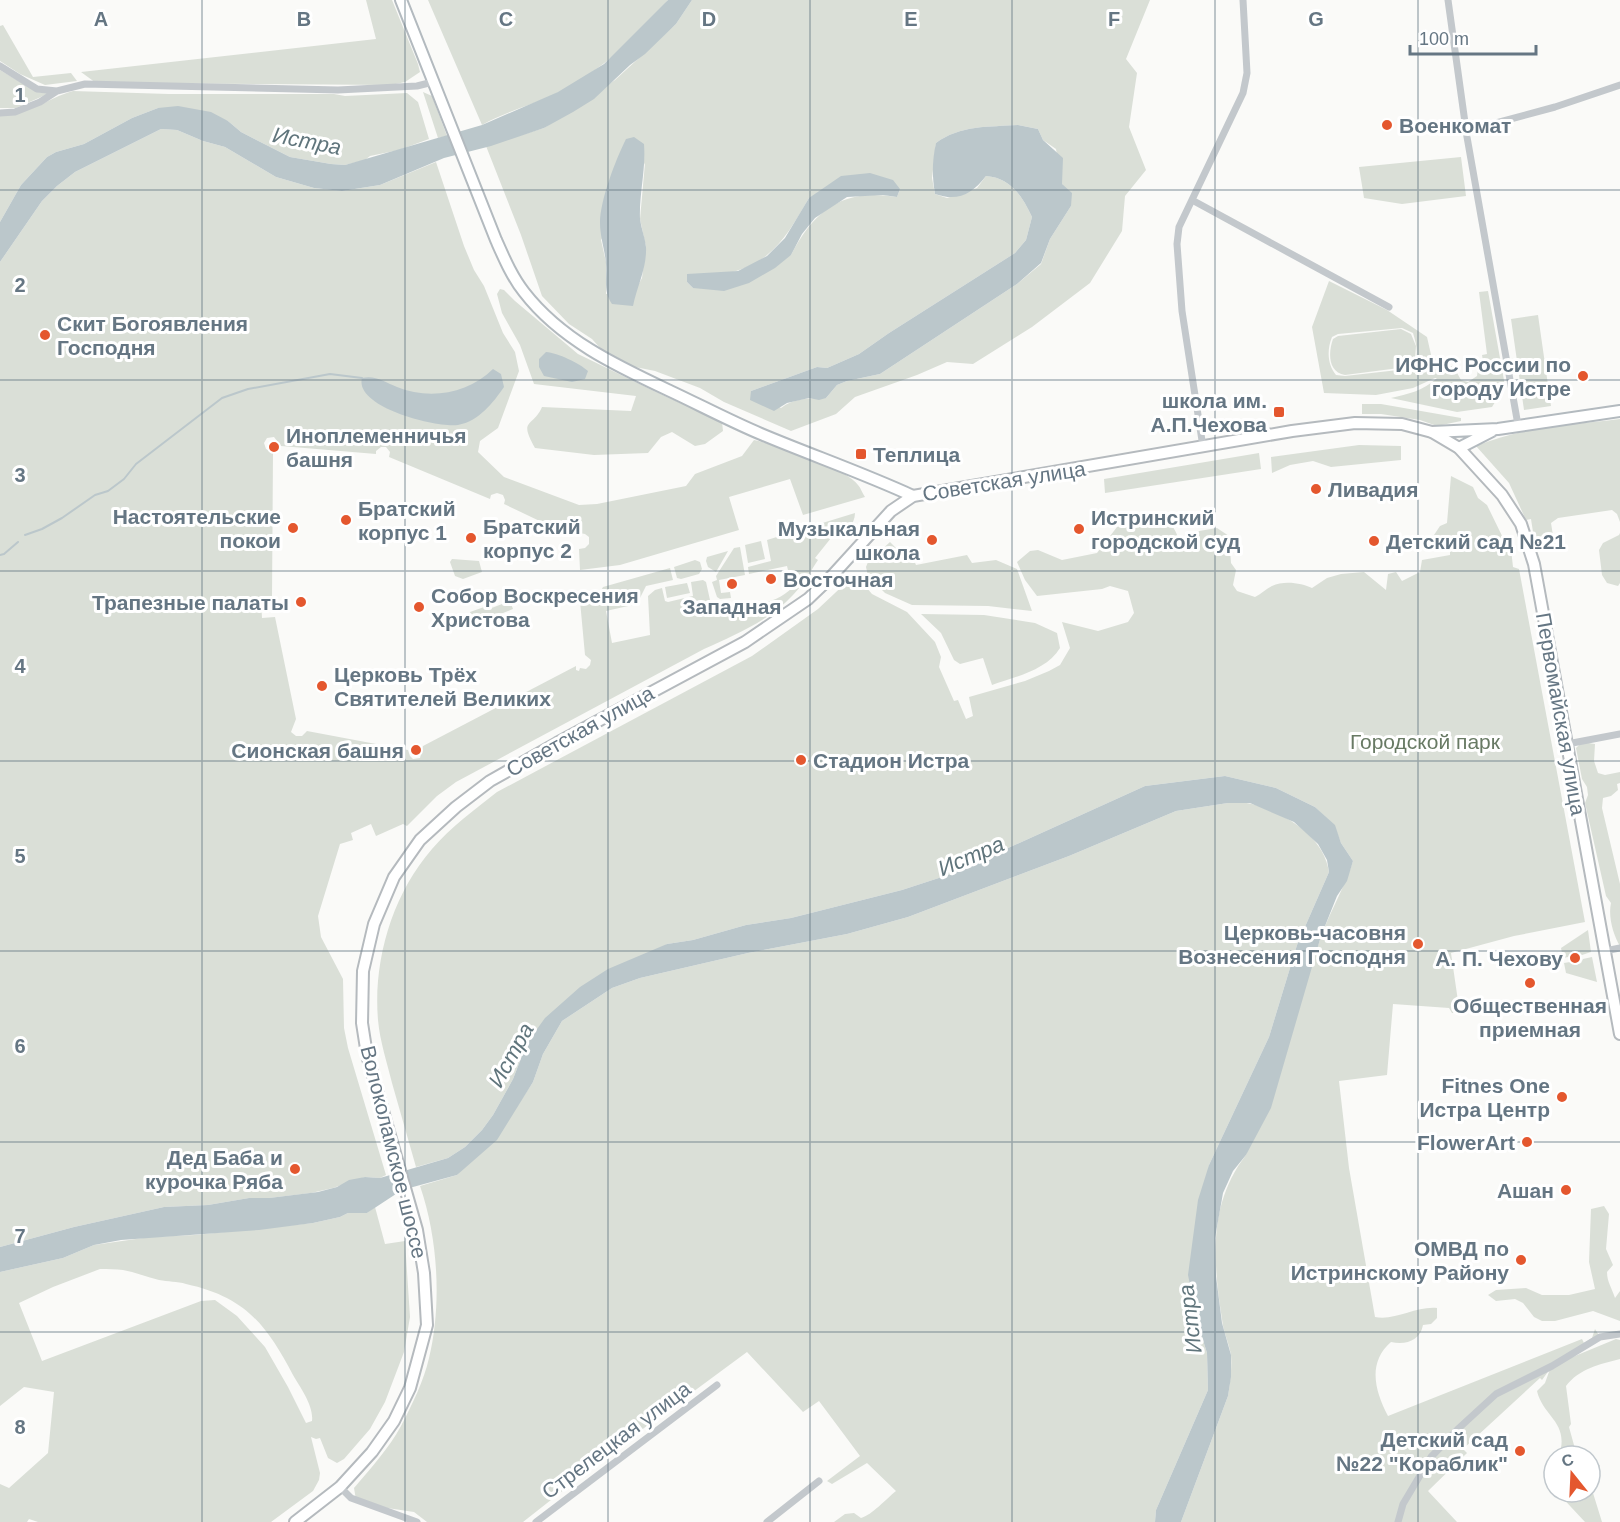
<svg xmlns="http://www.w3.org/2000/svg" width="1620" height="1522" font-family="Arial,sans-serif">
	<style>
		.green { fill: #dadfd7; fill-rule: evenodd }
		.water { fill: #bbc7cb }
		.lines { fill: none; stroke-linecap: round; stroke-linejoin: round }
		.stream { stroke: #bbc7cb; stroke-width: 2 }
		.secondary-casing { stroke: #b3babf; stroke-width: 14 }
		.primary-casing { stroke: #b5babe; stroke-width: 14 }
		.minor { stroke: #c3c8cc; stroke-width: 7 }
		.secondary { stroke: #fff; stroke-width: 10 }
		.primary { stroke: #fff; stroke-width: 10 }
		.grid { fill: none; stroke: #657683; stroke-width: 1.5; stroke-opacity: 0.55 }
		.poi-dot { fill: #e4572e; stroke: #fff; stroke-width: 2 }
		.labels { text-anchor: middle; dominant-baseline: central; stroke-width: 6; stroke-linejoin: round; paint-order: stroke }
		.poi-label { font-size: 21px; font-weight: bold; fill: #657683; stroke: #fff; text-anchor: end }
		.street-label { font-size: 21px; fill: #657683; stroke: #fff }
		.park-label { font-size: 21px; fill: #687a64; stroke: #fff }
		.water-label { font-size: 22px; font-style: italic; fill: #60757c; stroke: #fff }
		.grid-label { font-size: 20px; text-anchor: middle; font-weight: bold; fill: #657683; stroke: #fff; stroke-width: 6; stroke-linejoin: round; paint-order: stroke }
	</style>
	<rect width="100%" height="100%" fill="#fafaf8"/>
	<path class="green" d="M366 0H392L418 64 420 72 405 82 391 85 96 83 81 72 376 39Z
		M428 0H668C639 37 600 71 559 92 534 105 506 111 482 125Z
		M692 0H1150L1126 59 1137 73 1129 127 1146 170 1125 196 1122 231 1090 283 1032 327 973 364 947 362 917 375 855 397 836 414 791 431 724 402 700 388 655 371 635 367 601 349 592 339 569 324 542 296 521 235 486 146 544 128 615 80 676 24ZM1018 125 1038 129 1043 140 1056 149 1062 184 1071 206 1050 239 1041 264 1017 284 880 374 847 381 837 385 826 398C811 398 793 398 781 408L751 391 817 367 827 368 859 354 889 333 1015 253 1026 240 1032 217C1022 196 1011 178 986 176L977 188 947 198 935 194 932 178 936 143C960 125 989 127 1018 125ZM645 163 640 219 646 247 642 278 636 289 606 294V262L601 240ZM900 189 897 197C843 188 815 209 791 255L693 288 687 282V274C703 274 724 276 739 270 776 258 790 230 809 198Z
		M3 25 33 77 71 73 77 81 45 85 20 74 0 61V26Z
		M0 70 37 92 50 93 16 108H0Z
		M73 91 169 94H334L345 96 407 93 418 102 429 139 399 150 370 156 365 160 345 165 331 164 290 157 241 132 228 121 158 108 132 118 84 144 56 152 47 157 21 185 0 222V116C30 114 46 99 73 91Z
		M423 92 432 96 447 136 438 138Z
		M161 129 177 130 203 141 225 147 276 177 314 188 342 191 380 185 436 162 464 246 474 270 484 286 503 333 515 352 519 371 498 428 480 441 478 452 504 477 579 505 597 504 686 486 695 474 742 456 754 440C776 445 846 468 858 485 861 488 862 493 865 497L803 515 790 479 729 497 739 530 620 565 580 570 579 549 585 548 589 544V537L585 534 573 532 571 536 504 504 505 500 503 495 497 493 491 495 490 499 389 457 390 452 386 447H381L376 451V454L281 446 274 437 267 438 264 443 266 449 273 452 272 599 261 600 262 618 275 617 296 719 291 732 296 736H302L307 731 408 750 410 756 413 759 420 758 423 746 576 666V670L579 671 580 668 586 669 590 665 591 660 585 655 580 601 596 600 603 587 670 568 673 580 646 586 637 604 606 611 612 643 650 635 648 596 655 590 662 588 665 601 668 602 693 596 691 582 703 580 706 582 712 609C741 605 777 609 796 583H791L787 566 749 574 748 567 771 561 767 540 855 513C855 525 845 532 836 538H831L815 558 818 560C810 572 803 585 793 595 770 620 735 635 704 649L456 782 437 796 407 826 403 824 376 836 371 824 351 833 353 840 340 844 318 916 321 937 343 979 344 1028 348 1048 386 1175 380 1178 365 1177 333 1188 311 1193 269 1198H249L208 1205 164 1207 74 1227 0 1247V262L42 201 57 186 75 172Z
		M1461 157 1466 196 1402 204 1364 198 1359 167Z
		M1329 281 1387 310 1427 337 1432 359 1437 358 1439 368 1452 366 1453 371H1456L1461 380 1468 382 1477 376 1478 369 1484 367 1482 355 1487 354 1479 292 1488 291 1505 386 1492 407 1457 412 1391 398C1408 394 1423 391 1437 378H1435L1413 388 1376 395 1324 393 1312 327ZM1402 328 1413 333C1417 346 1421 361 1407 369L1345 376 1336 375C1327 364 1327 349 1332 337L1338 334Z
		M500 289 504 290 515 301 578 354 656 392 722 422 723 431 705 444 695 446 672 432 661 437 648 453 594 455 535 448C518 418 533 428 542 407L631 411 636 396 534 384 520 345 502 313 497 294Z
		M1538 315 1551 406 1524 410 1511 319Z
		M1401 329 1411 334 1416 346 1415 360 1407 367 1345 375C1328 372 1328 353 1333 339L1338 336Z
		M1362 404H1381L1461 418V421L1437 426 1420 420 1381 414H1362Z
		M1620 419V522L1617 514 1612 510 1558 518 1551 523 1555 548 1547 551 1538 550 1535 545 1531 519 1526 520 1509 483 1476 446C1521 427 1571 425 1620 419Z
		M1359 445 1401 446V460L1331 467 1313 461 1290 465 1272 473 1271 457Z
		M1259 453 1261 469 1105 493 1104 479Z
		M1451 476 1473 487 1478 498 1487 505 1506 544 1511 549 1513 567 1519 569 1585 922 1514 936 1451 953 1459 1008 1458 1013H1452L1449 1008 1393 1004 1387 1075 1339 1081 1349 1168 1375 1317C1395 1321 1416 1306 1437 1308V1318L1431 1324 1423 1325C1420 1341 1406 1345 1391 1342 1367 1363 1375 1391 1388 1416L1582 1339 1584 1343 1592 1338 1595 1329 1600 1337 1558 1363 1616 1339 1620 1340V1359C1600 1364 1579 1369 1566 1386L1571 1424 1569 1427 1577 1456H1559C1570 1422 1543 1417 1537 1391L1545 1383 1550 1369 1542 1380 1540 1378 1463 1449 1467 1453 1428 1491 1457 1522H1181L1228 1396C1230 1383 1232 1369 1231 1355 1229 1343 1223 1331 1222 1319 1213 1261 1208 1204 1246 1155 1271 1083 1295 1010 1321 937 1330 911 1345 887 1353 861L1341 843 1334 825 1315 807 1276 788 1225 776 1145 786 951 874 902 890 791 918 746 925 693 940 667 944 527 1043 513 1079 493 1115 482 1130 465 1147 448 1158 416 1167C408 1139 400 1111 392 1083 387 1062 380 1042 378 1020 373 961 392 895 432 849 451 827 474 810 497 792L752 656 818 609 852 577H855L861 581 872 594 907 612 935 642 941 657 939 667 954 701 958 700 966 719 973 716 969 697 1025 681 1049 671 1060 665 1070 648 1062 622 1098 631 1128 622 1134 613 1128 591 1110 586 1102 589 1037 596 1025 580 1017 562 1030 551 1038 550 1062 560 1097 553 1117 527C1130 525 1162 517 1171 525 1178 532 1179 544 1185 552L1190 546 1199 531 1217 528 1229 536 1231 563 1236 570 1233 585 1237 591 1255 597C1261 594 1266 589 1272 586 1284 580 1302 583 1312 588L1327 578 1341 574 1364 572 1386 590 1388 574 1396 572 1402 581 1420 572 1422 560 1450 555V549L1441 546 1434 535 1440 526 1447 523Z
		M1620 533V583L1618 586 1607 583 1602 575 1599 550 1603 543 1619 535Z
		M761 541 765 559 748 563 745 545Z
		M890 542 908 560 913 558 916 565 967 555 972 563 996 560 1017 569 1032 611 988 606 912 605 885 593 868 576 866 567 868 562Z
		M740 547 745 575 719 580 721 593 730 592 731 598 720 599 717 597 712 582 717 580 716 576 734 548Z
		M728 551 716 572 708 567 706 561 707 557Z
		M452 559 479 561 482 572 463 579 455 576 450 562Z
		M695 560 700 562 702 569 699 574 681 579 677 578 674 567Z
		M687 583 690 593 667 598 665 587Z
		M510 601 513 609 475 624 470 612 487 606 489 609Z
		M921 614 984 615 1035 623 1057 633 1060 648C1047 670 1015 677 992 685L983 658 960 664 954 660 941 633Z
		M1582 742 1595 744 1594 761 1598 773 1605 775 1620 772V783L1617 784 1618 790 1611 796 1603 798 1602 808 1620 884V946C1613 935 1608 916 1611 903L1606 896 1585 803 1588 795 1587 787 1582 779 1576 748Z
		M1228 803C1236 803 1245 802 1252 804 1285 813 1324 836 1329 872L1297 945 1269 1037 1209 1165 1198 1324 1207 1353 1208 1390 1156 1510 1155 1522H834L845 1514 854 1513 861 1518C872 1515 886 1499 896 1491L867 1463 832 1484 827 1481 860 1456 819 1401 803 1412 747 1352 617 1448 523 1522H427L414 1512 367 1505 356 1500 354 1488C371 1468 389 1448 401 1426 412 1405 424 1380 429 1358 442 1305 438 1238 420 1186L457 1175 518 1105 533 1082 543 1054 562 1021 612 988 640 978 748 953 847 934 908 917 1069 856 1176 811Z
		M1588 930 1591 952 1582 955 1579 952 1574 951 1568 957 1563 958 1561 948Z
		M1592 957 1597 982 1566 973 1564 963 1570 962 1576 965 1581 963 1583 959Z
		M1604 1206 1609 1214 1606 1249 1613 1265 1607 1272C1607 1282 1612 1288 1615 1298L1620 1291V1321L1593 1311 1555 1321H1542L1534 1317 1523 1303 1515 1299 1496 1301 1488 1295 1496 1290 1526 1288 1542 1295H1569L1595 1289 1589 1262 1591 1209Z
		M375 1207 385 1244 405 1241 410 1317 404 1352 385 1402 370 1429 344 1459 337 1463 328 1458 320 1438 316 1439 311 1437 320 1473 319 1480 313 1491 271 1522H38L29 1519 27 1522H0V1484L9 1488 48 1453 54 1392 24 1387 0 1406V1272L63 1258 94 1245 150 1237 195 1235 313 1223 340 1217 348 1213H367ZM100 1269C108 1269 116 1269 123 1270 135 1272 147 1277 159 1280 168 1282 177 1281 186 1284 245 1297 266 1324 293 1375 300 1387 314 1406 312 1421L306 1423 288 1387 265 1347 237 1316 215 1300 201 1301 42 1361 19 1303 53 1287Z
		M1600 1465 1593 1493 1602 1522H1585L1557 1492H1590V1468Z"/>
	<path class="water" d="M668 0H692L676 24 645 54 630 65 594 99 573 112 544 128 491 146 444 158 380 185 342 191 314 188 276 177 225 147 203 141 177 130 161 129 75 172 57 186 42 201 0 262V222L21 185 47 157 56 152 84 144 132 118 158 108 178 106 211 112 228 121 241 132 290 157 331 164 345 165 482 125 558 92 604 64Z
		M1018 125 1038 129 1043 140 1063 158 1062 184 1072 193 1071 206 1050 239 1041 263 1017 284 880 374 847 381 837 385 826 398 819 400 809 398 787 403 774 411 750 400 751 391 817 367 827 368 859 354 889 333 1015 253 1026 240 1032 217C1022 196 1011 178 986 176 972 194 958 202 935 194 932 176 932 161 936 143 960 125 989 127 1018 125Z
		M634 137 644 144C646 170 639 194 640 219 641 228 645 237 646 247 647 268 637 286 633 306L612 304C603 291 607 279 606 264 605 250 600 237 600 223 600 200 616 159 626 139Z
		M870 173 893 180 900 189 897 197 883 195 847 197 815 218 802 234 791 255 775 268 749 283 724 291 693 288 687 282V274L738 271 767 256 785 238 809 198 841 176Z
		M546 352C558 353 579 363 588 371L585 379 572 382 544 376 539 367V359Z
		M493 369 501 374 504 387C493 403 479 421 458 425 436 428 354 407 362 378 376 375 384 382 397 387 429 400 468 394 493 369Z
		M1225 776 1276 788 1315 807 1335 825 1341 843 1353 861 1347 881 1337 896 1321 936 1271 1108 1246 1155 1233 1171 1223 1193 1215 1238 1216 1276 1222 1323 1231 1355V1377L1228 1396 1181 1522H1155L1156 1510 1208 1390 1207 1353 1198 1324 1188 1275 1198 1200 1209 1165 1269 1037 1297 945 1329 872 1327 860 1318 844 1294 822 1250 803H1228L1176 811 1069 856 908 917 847 934 748 953 640 978 612 988 562 1021 543 1054 533 1082 497 1140 457 1175 402 1190 367 1213H348L340 1217 313 1223 259 1230 121 1240 94 1245 63 1258 0 1272V1247L74 1227 164 1207 208 1205 249 1198H269L318 1192 337 1187 349 1180 365 1177 380 1178 448 1158 465 1147 482 1130 493 1115 513 1079 527 1043 545 1018 580 987 608 969 667 944 693 940 746 925 791 918 902 890 951 874 1145 786Z"/>
	<g class="lines">
		<path class="stream" d="M25 535 42 529 62 518 95 495 108 491 124 479 136 464 222 398 248 389 330 374 362 378
			M0 555 4 554 18 542"/>
		<defs>
			<path id="secondary" d="M401 0 496 240C504 258 512 277 524 292 561 340 617 366 670 391 700 405 730 421 761 434 811 455 863 473 913 496
				M1432 432 1498 429 1620 411
				M1459 448 1492 431"/>
			<path id="primary" d="M295 1522 340 1487 372 1452 394 1421 410 1388 427 1325 424 1273 417 1230 367 1055 362 1023 363 971 374 924 394 877 420 840 456 807 490 781 557 743 745 642 808 599 830 578 891 511 913 496 1292 431 1355 423 1402 424 1432 432 1459 448 1502 495 1521 524 1534 564 1620 1034"/>
		</defs>
		<use href="#secondary" class="secondary-casing"/>
		<use href="#primary" class="primary-casing"/>
		<path class="minor" d="M1448 0 1467 137 1518 425
			M0 66 37 89 57 91
			M0 113 15 112 40 102 57 91 85 84 338 90 417 86 433 82
			M1466 131 1555 107 1620 85
			M1192 200 1389 307
			M1203 447 1182 311 1177 244 1179 227 1243 93 1247 73 1243 0
			M1567 744 1620 734
			M1605 951 1620 948
			M340 1487 351 1498 417 1522
			M536 1522 717 1385
			M767 1522 819 1481
			M1398 1522 1403 1504 1431 1457 1459 1428 1496 1394 1552 1366 1600 1337 1620 1334"/>
		<use href="#secondary" class="secondary"/>
		<use href="#primary" class="primary"/>
	</g>
	<path class="grid" d="M202 0V1522M405 0V1522M608 0V1522M810 0V1522M1012 0V1522M1215 0V1522M1418 0V1522M0 190H1620M0 380H1620M0 571H1620M0 761H1620M0 951H1620M0 1142H1620M0 1332H1620"/>
	<g class="poi-dot">
		<circle cx="1387" cy="125" r="6"/>
		<circle cx="45" cy="335" r="6"/>
		<circle cx="1583" cy="376" r="6"/>
		<rect x="1273" y="406" width="12" height="12" rx="3"/>
		<circle cx="274" cy="447" r="6"/>
		<rect x="855" y="448" width="12" height="12" rx="3"/>
		<circle cx="1316" cy="489" r="6"/>
		<circle cx="346" cy="520" r="6"/>
		<circle cx="293" cy="528" r="6"/>
		<circle cx="1079" cy="529" r="6"/>
		<circle cx="471" cy="538" r="6"/>
		<circle cx="932" cy="540" r="6"/>
		<circle cx="1374" cy="541" r="6"/>
		<circle cx="771" cy="579" r="6"/>
		<circle cx="732" cy="584" r="6"/>
		<circle cx="301" cy="602" r="6"/>
		<circle cx="419" cy="607" r="6"/>
		<circle cx="322" cy="686" r="6"/>
		<circle cx="416" cy="750" r="6"/>
		<circle cx="801" cy="760" r="6"/>
		<circle cx="1418" cy="944" r="6"/>
		<circle cx="1575" cy="958" r="6"/>
		<circle cx="1530" cy="983" r="6"/>
		<circle cx="1562" cy="1097" r="6"/>
		<circle cx="1527" cy="1142" r="6"/>
		<circle cx="295" cy="1169" r="6"/>
		<circle cx="1566" cy="1190" r="6"/>
		<circle cx="1521" cy="1260" r="6"/>
		<circle cx="1520" cy="1451" r="6"/>
	</g>
	<g class="labels">
		<g class="poi-label">
			<text x="1399" y="125" text-anchor="start">Военкомат</text>
			<text x="57" y="323" text-anchor="start">Скит Богоявления<tspan x="57" dy="24">Господня</tspan></text>
			<text x="1571" y="364">ИФНС России по<tspan x="1571" dy="24">городу Истре</tspan></text>
			<text x="1267" y="400">школа им.<tspan x="1267" dy="24">А.П.Чехова</tspan></text>
			<text x="286" y="435" text-anchor="start">Иноплеменничья<tspan x="286" dy="24">башня</tspan></text>
			<text x="873" y="454" text-anchor="start">Теплица</text>
			<text x="1328" y="489" text-anchor="start">Ливадия</text>
			<text x="358" y="508" text-anchor="start">Братский<tspan x="358" dy="24">корпус 1</tspan></text>
			<text x="281" y="516">Настоятельские<tspan x="281" dy="24">покои</tspan></text>
			<text x="1091" y="517" text-anchor="start">Истринский<tspan x="1091" dy="24">городской суд</tspan></text>
			<text x="483" y="526" text-anchor="start">Братский<tspan x="483" dy="24">корпус 2</tspan></text>
			<text x="920" y="528">Музыкальная<tspan x="920" dy="24">школа</tspan></text>
			<text x="1386" y="541" text-anchor="start">Детский сад №21</text>
			<text x="783" y="579" text-anchor="start">Восточная</text>
			<text x="431" y="595" text-anchor="start">Собор Воскресения<tspan x="431" dy="24">Христова</tspan></text>
			<text x="289" y="602">Трапезные палаты</text>
			<text x="732" y="606" text-anchor="middle">Западная</text>
			<text x="334" y="674" text-anchor="start">Церковь Трёх<tspan x="334" dy="24">Святителей Великих</tspan></text>
			<text x="404" y="750">Сионская башня</text>
			<text x="813" y="760" text-anchor="start">Стадион Истра</text>
			<text x="1406" y="932">Церковь-часовня<tspan x="1406" dy="24">Вознесения Господня</tspan></text>
			<text x="1563" y="958">А. П. Чехову</text>
			<text x="1530" y="1005" text-anchor="middle">Общественная<tspan x="1530" dy="24">приемная</tspan></text>
			<text x="1550" y="1085">Fitnes One<tspan x="1550" dy="24">Истра Центр</tspan></text>
			<text x="1515" y="1142">FlowerArt</text>
			<text x="283" y="1157">Дед Баба и<tspan x="283" dy="24">курочка Ряба</tspan></text>
			<text x="1554" y="1190">Ашан</text>
			<text x="1509" y="1248">ОМВД по<tspan x="1509" dy="24">Истринскому Району</tspan></text>
			<text x="1508" y="1439">Детский сад<tspan x="1508" dy="24">№22 "Кораблик"</tspan></text>
		</g>
		<g class="street-label">
			<text transform="translate(1004 481) rotate(-9)">Советская улица</text>
			<text transform="translate(1561 714) rotate(80)">Первомайская улица</text>
			<text transform="translate(580 731) rotate(-29)">Советская улица</text>
			<text transform="translate(394 1152) rotate(76)">Волоколамское шоссе</text>
			<text transform="translate(616 1440) rotate(-37)">Стрелецкая улица</text>
		</g>
		<g class="park-label">
			<text x="1425" y="741">Городской парк</text>
		</g>
		<g class="water-label">
			<text transform="translate(307 141) rotate(11)">Истра</text>
			<text transform="translate(971 856) rotate(-23)">Истра</text>
			<text transform="translate(511 1055) rotate(-61)">Истра</text>
			<text transform="translate(1190 1319) rotate(-97)">Истра</text>
		</g>
	</g>
	<g class="grid-label">
		<text x="101" y="26">A</text>
		<text x="304" y="26">B</text>
		<text x="506" y="26">C</text>
		<text x="709" y="26">D</text>
		<text x="911" y="26">E</text>
		<text x="1114" y="26">F</text>
		<text x="1316" y="26">G</text>
		<text x="20" y="102">1</text>
		<text x="20" y="292">2</text>
		<text x="20" y="482">3</text>
		<text x="20" y="673">4</text>
		<text x="20" y="863">5</text>
		<text x="20" y="1053">6</text>
		<text x="20" y="1243">7</text>
		<text x="20" y="1434">8</text>
	</g>
	<g transform="translate(1572 1474) rotate(342)"><circle r="28" fill="#ffffff" stroke="#c1c8cd" stroke-width="1.5"/>
	<path d="M0-4.5L10 22L0 15L-10 22Z" fill="#e4572e"/>
	<text y="-9" font-size="16" font-weight="bold" text-anchor="middle" fill="#657683">С</text>
	</g>
	<path d="M1410 45v9h126v-9" fill="none" stroke="#657683" stroke-width="3"/>
	<text x="1419" y="45" font-size="18" fill="#657683" stroke="#ffffff" stroke-width="4.5" paint-order="stroke">100 m</text>
</svg>
